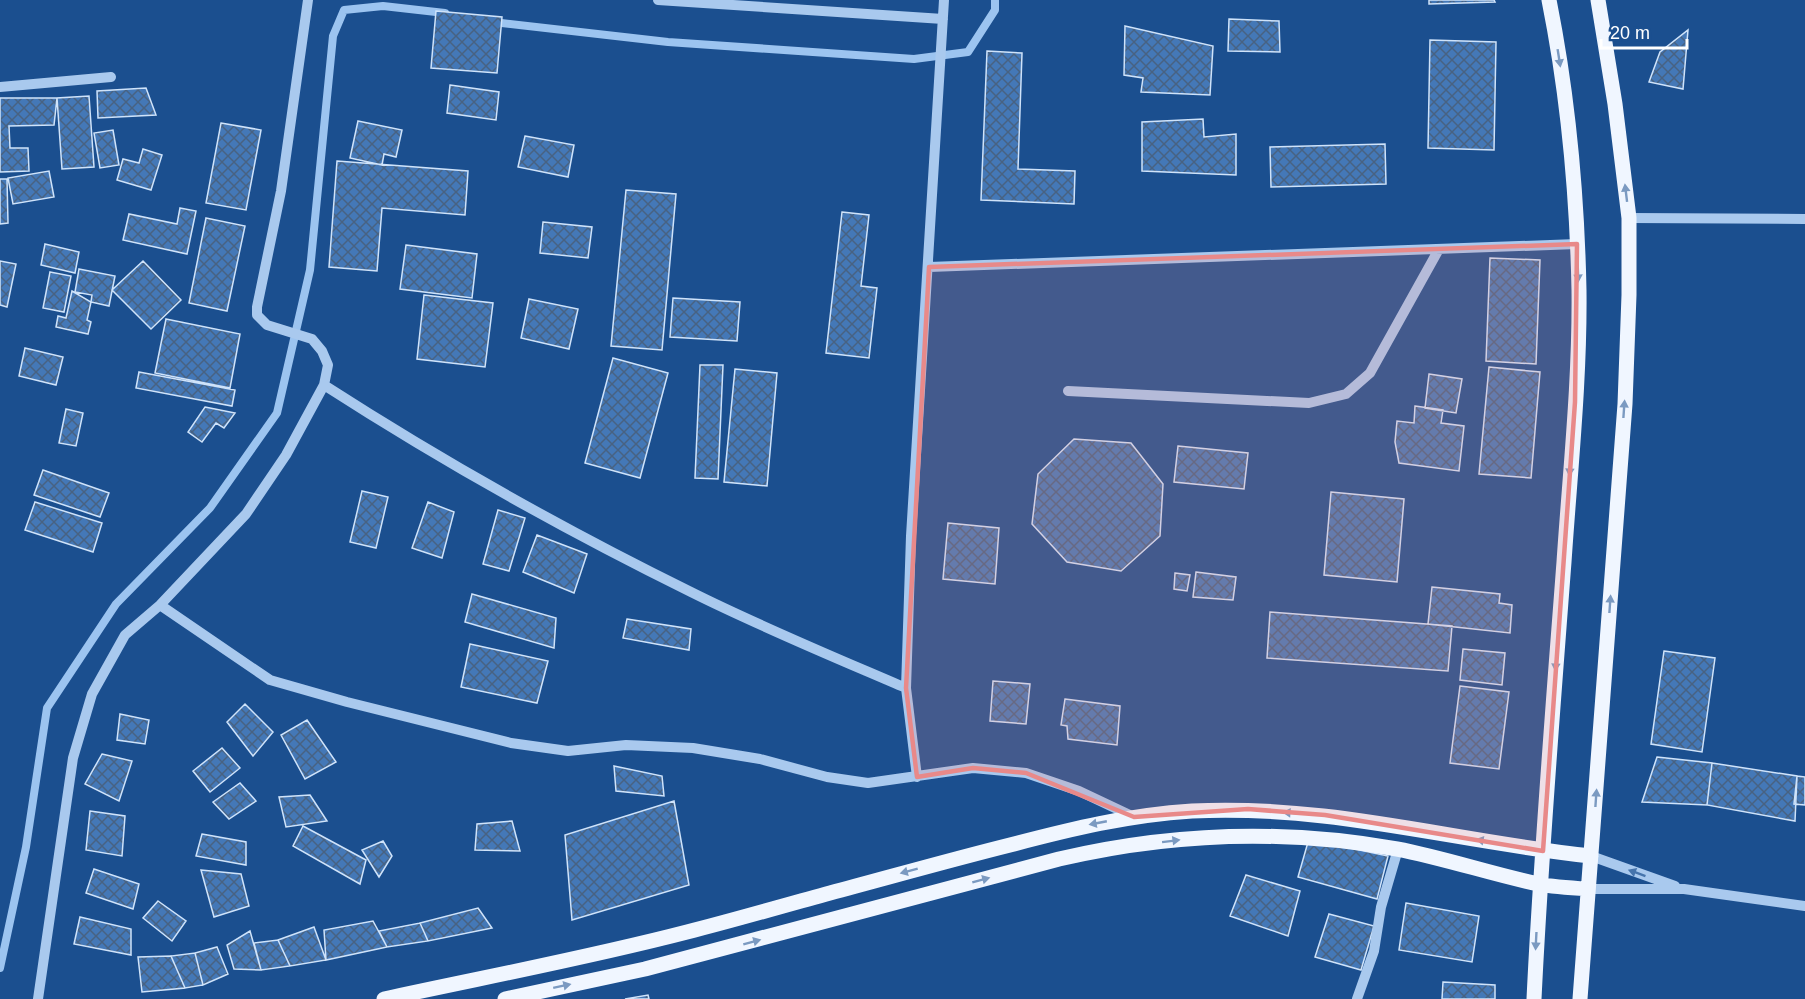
<svg xmlns="http://www.w3.org/2000/svg" width="1805" height="999" font-family="Helvetica,sans-serif">
	<style>
		.lines { fill: none; stroke-linecap: round; stroke-linejoin: round }
		.stream { stroke: #9cc4f0; stroke-width: 8 }
		.building { fill: url(#building-cross-hatch); stroke: #cfe3fa; stroke-width: 1.5 }
		.minor { stroke: #a9c9ee; stroke-width: 10 }
		.major { stroke: #f0f6ff; stroke-width: 15 }
		.oneway { fill: #7b9ac1 }
		.oneway2 { fill: #4674ac }
		.marked { fill: #e88989; fill-opacity: 0.2; stroke: #e88989; stroke-width: 4.5; stroke-linejoin: round }
	</style>
	<defs>
		<pattern id="building-cross-hatch" width="8" height="8" patternUnits="userSpaceOnUse" patternTransform="scale(1.5)"><rect width="8" height="8" fill="#4478b7"/><path d="M0 0l8 8M0 8l8-8" fill="none" stroke="#486282"/></pattern>
	</defs>
	<rect width="100%" height="100%" fill="#1b4f8f"/>
	<g class="lines">
		<path class="stream" d="M493 22 668 42 914 59 968 52 995 10V0
			M0 968 26 847 47 708 116 604 210 508 277 413 310 270 333 36 344 10 383 6 445 13"/>
	</g>
	<path class="building" d="M1429 0H1494L1495 2 1429 4Z
		M436 11 502 17 497 73 431 68Z
		M1229 19 1279 21 1280 52 1228 51Z
		M1125 26 1213 46 1210 95 1141 92 1143 78 1124 75Z
		M1688 30 1683 89 1649 82 1660 52Z
		M1430 40 1496 42 1494 150 1428 148Z
		M987 51 1022 53 1018 169 1075 171 1074 204 981 200Z
		M450 85 499 92 496 120 447 113Z
		M146 88 156 115 98 118 97 91Z
		M89 96 94 167 62 169 57 98Z
		M0 98H57L54 125 9 126 10 148H28L29 171 0 172Z
		M1203 119 1204 137 1236 134V175L1142 171V122Z
		M358 121 402 130 396 157 384 154 382 165 350 158Z
		M221 123 261 130 246 210 206 203Z
		M113 130 119 165 100 168 94 133Z
		M525 136 574 145 568 177 518 167Z
		M1385 144 1386 184 1271 187 1270 147Z
		M143 149 162 155 151 190 117 180 123 159 139 163Z
		M337 161 468 171 465 215 382 208 377 271 329 267Z
		M49 171 54 197 13 204 8 178Z
		M0 179H7L8 223 0 224Z
		M626 190 676 194 662 350 611 346Z
		M180 208 196 211 187 254 123 240 129 214 177 224Z
		M842 212 869 215 861 286 877 288 869 358 826 353Z
		M206 218 245 226 227 311 189 303Z
		M543 222 592 227 588 258 540 253Z
		M45 244 79 252 75 273 41 265Z
		M406 245 477 254 472 298 400 289Z
		M1490 258 1540 260 1536 364 1486 361Z
		M0 261 16 264 7 307 0 305Z
		M143 261 181 300 151 329 112 290Z
		M79 269 115 276 109 306 91 302 92 295 75 292Z
		M50 272 71 276 64 312 43 308Z
		M72 291 91 302 87 320 91 322 88 334 56 327 58 316 66 318Z
		M424 295 493 303 485 367 417 359Z
		M673 298 740 302 737 341 670 337Z
		M529 299 578 309 569 349 521 338Z
		M166 319 240 334 230 388 155 373Z
		M25 348 63 357 56 385 19 376Z
		M613 358 668 373 640 478 585 463Z
		M700 365H723L718 479 695 478Z
		M1489 367 1540 372 1531 478 1479 474Z
		M735 369 777 373 767 486 724 482Z
		M139 372 235 390 232 406 136 388Z
		M1429 374 1462 379 1456 413 1425 408Z
		M1415 406 1443 410 1441 423 1464 426 1459 471 1399 463 1395 442 1397 421 1414 423Z
		M205 407 235 413 224 428 216 423 202 442 188 432Z
		M66 409 83 413 76 446 59 443Z
		M1074 439 1131 443 1163 484 1160 536 1121 571 1067 562 1032 524 1038 474Z
		M1178 446 1248 453 1244 489 1174 482Z
		M43 470 109 493 100 517 34 495Z
		M362 491 388 497 376 548 350 542Z
		M1331 492 1404 499 1397 582 1324 575Z
		M35 502 102 523 93 552 25 530Z
		M428 502 454 512 442 558 412 548Z
		M498 510 525 518 509 571 483 564Z
		M948 523 999 528 995 584 943 579Z
		M537 535 587 554 574 593 523 572Z
		M1196 572 1236 577 1233 600 1193 597Z
		M1175 573 1190 575 1187 591 1174 589Z
		M1432 587 1500 594 1499 603 1512 605 1510 633 1428 624Z
		M472 594 556 618 554 648 465 622Z
		M1270 612 1452 626 1448 671 1267 658Z
		M627 619 691 629 689 650 623 638Z
		M470 644 548 661 537 703 461 687Z
		M1463 649 1505 653 1502 685 1460 680Z
		M1664 651 1715 658 1702 752 1651 744Z
		M993 681 1030 684 1026 724 990 721Z
		M1460 686 1509 692 1499 769 1450 763Z
		M1065 699 1120 706 1117 745 1068 739 1067 726 1061 725Z
		M245 704 273 732 253 756 227 722Z
		M120 714 149 720 145 744 117 740Z
		M307 720 336 762 305 779 281 735Z
		M222 748 240 768 210 792 193 771Z
		M102 754 132 761 119 801 85 784Z
		M1657 757 1712 763 1707 805 1642 802Z
		M1712 763 1797 776 1795 821 1707 805Z
		M614 766 662 776 664 796 616 791Z
		M1797 776 1805 777V805L1794 804Z
		M240 783 256 801 229 819 213 802Z
		M310 795 327 821 286 827 279 797Z
		M674 801 689 885 572 920 565 835Z
		M90 811 125 816 122 856 86 850Z
		M512 821 520 851 475 850 477 824Z
		M303 826 366 860 360 884 293 846Z
		M202 834 246 842V865L196 856Z
		M383 841 392 856 379 877 362 850Z
		M1308 842 1350 848 1388 856 1377 899 1298 877Z
		M94 869 139 884 133 909 86 893Z
		M201 870 241 874 249 906 214 917Z
		M1246 875 1300 891 1288 936 1230 916Z
		M158 901 186 921 172 941 143 918Z
		M1406 903 1479 916 1472 962 1399 950Z
		M478 908 492 928 428 941 420 923Z
		M1329 914 1374 926 1361 970 1315 957Z
		M80 917 131 929V955L74 944Z
		M373 921 387 947 326 960 324 930Z
		M420 923 428 941 387 947 379 931Z
		M314 927 326 960 290 966 278 940Z
		M250 931 261 970 234 969 227 945Z
		M278 940 290 966 261 970 254 943Z
		M217 947 228 974 203 985 195 953Z
		M195 953 203 985 185 988 171 956Z
		M171 956 185 988 142 992 138 957Z
		M1443 982 1495 985V999H1442Z
		M648 995 649 999H625Z"/>
	<g class="lines">
		<path class="minor" d="M308 0 281 191 257 307V315L267 325 312 339 322 351 328 365 324 385
			M658 0 943 19
			M0 87 111 77
			M1629 218 1805 219
			M929 267 1577 244
			M1068 391 1309 403 1346 394 1370 373 1439 249
			M160 605 270 680 347 702 511 743 568 751 626 745 693 748 760 759 827 777 868 783 973 768 1026 773 1079 791 1134 817
			M917 777 906 688 911 536 944 0
			M1591 856 1675 886
			M1588 889H1684L1805 906
			M38 999 73 758 92 694 125 635 160 605 246 514 286 455 324 385C442 461 565 530 691 592 761 627 834 657 906 688
			M1357 999 1374 951 1381 907 1398 849"/>
		<path class="major" d="M384 999C485 977 587 958 687 932 735 920 782 906 830 893 890 877 950 860 1010 845 1071 829 1128 815 1192 811 1329 804 1457 842 1591 856
			M505 999 645 969 1059 859C1170 833 1285 829 1397 849 1444 858 1491 874 1538 884 1554 887 1571 888 1588 889
			M1534 999C1541 853 1553 707 1564 562 1570 472 1580 381 1579 290 1577 193 1568 95 1549 0
			M1580 999 1625 404 1629 295V218L1615 104 1598 0"/>
	</g>
	<defs><path id="oneway-solid" d="M-6-.8H1V-3.2L6.5 0L1 3.2V.8H-6Z" transform="scale(1.5)"/></defs>
	<g class="oneway">
		<use href="#oneway-solid" transform="translate(1559 58) rotate(81)"/>
		<use href="#oneway-solid" transform="translate(1626 193) rotate(-97)"/>
		<use href="#oneway-solid" transform="translate(1578 273) rotate(88)"/>
		<use href="#oneway-solid" transform="translate(1624 409) rotate(-86)"/>
		<use href="#oneway-solid" transform="translate(1570 467) rotate(94)"/>
		<use href="#oneway-solid" transform="translate(1610 604) rotate(-86)"/>
		<use href="#oneway-solid" transform="translate(1556 662) rotate(94)"/>
		<use href="#oneway-solid" transform="translate(1596 798) rotate(-86)"/>
		<use href="#oneway-solid" transform="translate(1292 813) rotate(-176)"/>
		<use href="#oneway-solid" transform="translate(1098 823) rotate(169)"/>
		<use href="#oneway-solid" transform="translate(1171 841) rotate(-7)"/>
		<use href="#oneway-solid" transform="translate(1485 841) rotate(-170)"/>
		<use href="#oneway-solid" transform="translate(909 871) rotate(165)"/>
		<use href="#oneway-solid" transform="translate(981 880) rotate(-15)"/>
		<use href="#oneway-solid" transform="translate(1536 941) rotate(93)"/>
		<use href="#oneway-solid" transform="translate(752 942) rotate(-15)"/>
		<use href="#oneway-solid" transform="translate(562 986) rotate(-12)"/>
	</g>
	<use class="oneway2" href="#oneway-solid" transform="translate(1637 873) rotate(-160)"/>
	<path class="marked" d="M1577 244 1575 402 1543 851 1325 815 1248 809 1134 817 1026 773 973 768 917 777 906 688 929 267Z"/>
	<path d="M1601 39v9h86v-9" fill="none" stroke="#ffffff" stroke-width="3"/>
	<text x="1610" y="39" font-size="18" fill="#ffffff" stroke="#1b4f8f" stroke-width="4.5" paint-order="stroke">20 m</text>
</svg>
